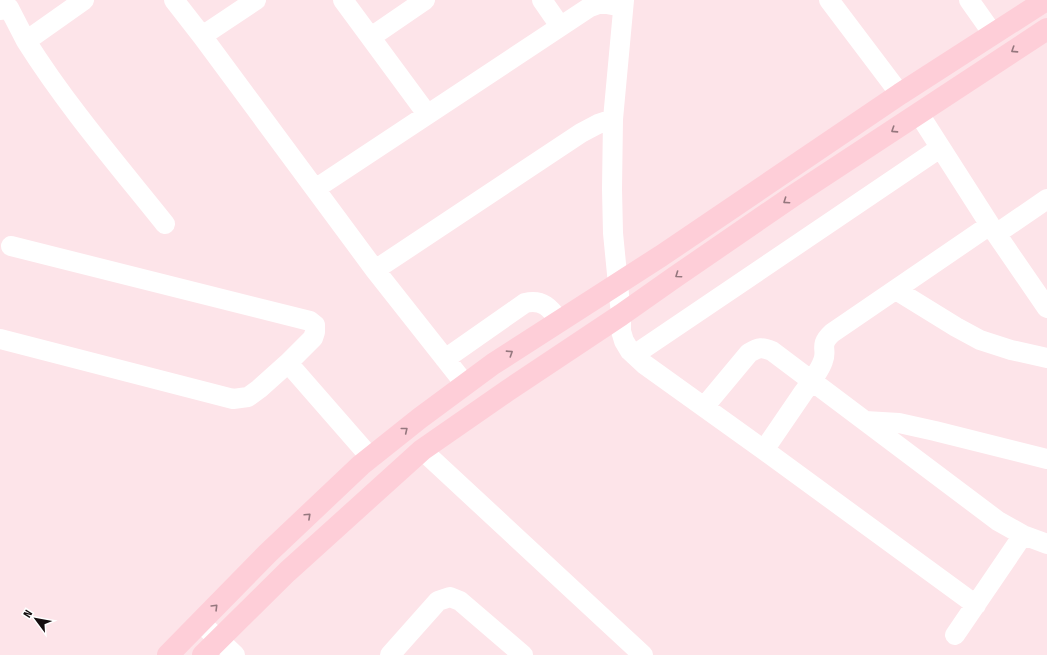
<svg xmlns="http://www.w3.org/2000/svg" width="1047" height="655" font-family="'Fira Sans Condensed',sans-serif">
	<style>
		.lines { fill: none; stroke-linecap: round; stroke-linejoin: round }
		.minor { stroke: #fff; stroke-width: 20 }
		.major { stroke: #feced8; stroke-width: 22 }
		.oneway { stroke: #95777e }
	</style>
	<rect width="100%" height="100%" fill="#fde4e9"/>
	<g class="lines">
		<path class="minor" d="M174 0 202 36 375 270 465 384
			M343 0 427 114
			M542 0 560 26
			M624 0 613 119 612 189 613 233 621 315V331L624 341 630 351 644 364 764 450 976 605
			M829 0 900 94
			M969 0 993 34
			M0 10 9 8 26 41 84 0
			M202 36 256 0
			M371 37 425 0
			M26 41C67 106 117 164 165 224
			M919 114 990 225 1047 308
			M315 189 590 7 601 3 623 7
			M996 234 1047 199
			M375 270 581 133 598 124 613 119
			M896 290 956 327 980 340 1011 350 1047 358
			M0 339 233 399 248 397 259 389 288 363 313 338 315 332V325L310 321 11 246
			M634 355 940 148
			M445 359 525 303C543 299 550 308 560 321
			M288 363 371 458
			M704 407 749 353C759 347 762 347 772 351L998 521 1023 535 1047 544
			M865 421 899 423 935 431 1047 459
			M422 450 643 655
			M764 450C777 431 790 412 803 393 809 385 820 370 823 361 828 349 818 346 832 333L990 225
			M200 622 235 655
			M955 635 1023 535
			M390 655 438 601 450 597 460 601 523 655"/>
		<path class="major" d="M168 655 268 553 361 465 420 418 493 364 661 256 900 94 1046 0
			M203 655 287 572 422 450 507 391 621 315 675 277 793 196 1047 29"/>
	</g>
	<defs><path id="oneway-chevron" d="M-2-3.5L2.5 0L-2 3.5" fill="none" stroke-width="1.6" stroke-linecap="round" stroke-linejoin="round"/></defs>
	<g class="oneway">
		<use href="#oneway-chevron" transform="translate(1014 50) rotate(147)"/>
		<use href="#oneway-chevron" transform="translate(894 130) rotate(147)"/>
		<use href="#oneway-chevron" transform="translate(786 201) rotate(146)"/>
		<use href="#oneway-chevron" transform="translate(678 275) rotate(145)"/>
		<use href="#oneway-chevron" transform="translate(510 353) rotate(-33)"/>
		<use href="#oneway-chevron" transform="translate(405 430) rotate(-39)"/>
		<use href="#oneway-chevron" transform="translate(308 516) rotate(-43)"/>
		<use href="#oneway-chevron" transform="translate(215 607) rotate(-45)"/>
	</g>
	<g transform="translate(36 619) rotate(302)" stroke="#ffffff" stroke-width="3" paint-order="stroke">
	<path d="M0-3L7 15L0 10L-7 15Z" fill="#150d0f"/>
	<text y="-6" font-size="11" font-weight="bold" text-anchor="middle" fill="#150d0f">N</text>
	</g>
</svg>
